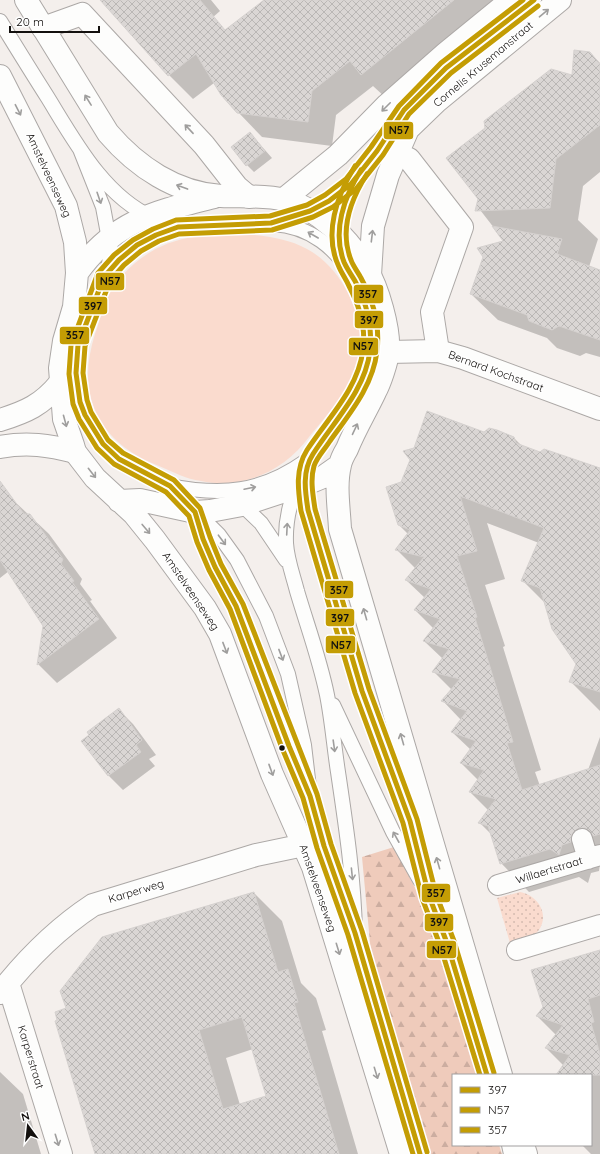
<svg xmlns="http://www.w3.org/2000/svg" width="600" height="1154" font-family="Quicksand,sans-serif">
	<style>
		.green { fill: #fadbce }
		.forest { fill: url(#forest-firs) }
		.park { fill: url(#park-dots) }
		.shadow { fill: #0003; fill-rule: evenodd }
		.building { fill: url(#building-cross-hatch); stroke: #d5d1cf; fill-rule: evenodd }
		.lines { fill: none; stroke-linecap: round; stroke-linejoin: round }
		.service-casing { stroke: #aca8a6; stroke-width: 16 }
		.pedestrian-casing { stroke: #aca8a6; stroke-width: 22 }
		.minor-casing { stroke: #aca8a6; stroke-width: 24 }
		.tertiary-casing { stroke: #aca8a6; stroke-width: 24 }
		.secondary-casing { stroke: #aca8a6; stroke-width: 24 }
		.service { stroke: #fdfdfc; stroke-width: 14 }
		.pedestrian { stroke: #fdfdfc; stroke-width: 20 }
		.minor { stroke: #fdfdfc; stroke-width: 22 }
		.tertiary { stroke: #fdfdfc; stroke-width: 22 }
		.secondary { stroke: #fdfdfc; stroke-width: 22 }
		.bus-1-casing { stroke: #fff; stroke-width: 8 }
		.bus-2-casing { stroke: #fff; stroke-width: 8 }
		.bus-3-casing { stroke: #fff; stroke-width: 8 }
		.bus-1 { stroke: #c49d04; stroke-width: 5 }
		.bus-2 { stroke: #c49d04; stroke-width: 5 }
		.bus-3 { stroke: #c49d04; stroke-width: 5 }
		.oneway { stroke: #9f9e9d }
		.bus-dot { fill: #13100e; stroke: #fff; stroke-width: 1.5 }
		.labels { text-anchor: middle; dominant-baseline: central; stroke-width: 3; stroke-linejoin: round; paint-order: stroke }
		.street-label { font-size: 11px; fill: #13100e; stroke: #fff }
		.line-badge { stroke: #fff; stroke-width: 1.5 }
		.pale-badge-label { font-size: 11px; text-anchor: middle; font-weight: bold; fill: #111 }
	</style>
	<defs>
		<pattern id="forest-firs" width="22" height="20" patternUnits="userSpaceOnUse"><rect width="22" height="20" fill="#efcbbb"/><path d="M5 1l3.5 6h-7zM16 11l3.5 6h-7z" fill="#ccada0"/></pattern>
		<pattern id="park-dots" width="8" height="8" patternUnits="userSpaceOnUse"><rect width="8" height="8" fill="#fadbce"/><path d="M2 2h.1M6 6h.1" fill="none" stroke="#d5bbb0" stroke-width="1.8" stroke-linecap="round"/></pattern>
		<pattern id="building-cross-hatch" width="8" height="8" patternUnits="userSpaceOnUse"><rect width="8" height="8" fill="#dad6d4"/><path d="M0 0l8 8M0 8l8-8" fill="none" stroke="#bab7b5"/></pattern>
	</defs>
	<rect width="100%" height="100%" fill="#f4efec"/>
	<path class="green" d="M255 235C273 237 291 240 307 249 341 267 363 312 360 349 358 383 329 412 309 437 284 471 243 490 201 481 186 479 173 472 159 466 134 456 112 442 99 418 84 391 86 363 95 334 99 324 101 313 105 303 121 267 155 242 194 237 214 234 235 235 255 235Z"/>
	<path class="forest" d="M394 847 427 911 440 946 478 1075H453V1145H499L502 1154H430L371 953 362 857Z"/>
	<path class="park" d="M520 892C537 895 550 913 539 930 533 938 520 940 510 943L497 898Z"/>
	<path class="shadow" d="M102 0H211L220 11 212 18 225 31 265 0H510L386 98 373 86 336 115 332 146 262 137 238 112 214 83 193 99 169 75Z
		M590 53 600 63V172L583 186 578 220 598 239 589 267 600 272V357L586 353 580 356 557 348 547 338 498 320 471 294 505 242 477 206Z
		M250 133 272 158 254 172 247 165Z
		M484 433 514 438 523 447 541 453 545 450 600 469V711L571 682 577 664 546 604 523 581 539 543 487 523 505 579 485 585 505 646 503 647 541 770 535 772 540 786 588 770 600 737V864L599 871 591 873 588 883 579 877 529 892 501 863 492 835 480 823 489 811 470 792 478 780 461 763 471 750 452 732 461 720 443 701 452 690 433 671 443 659 424 641 434 629 415 610 425 598 406 580 415 568 397 550 408 534 399 525 402 483Z
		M12 499 49 534 82 579 80 584 92 600 90 601 117 638 57 683 38 664 44 626 15 583V580L9 571 0 578V507Z
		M119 710 133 724 156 755 149 759 155 766 123 790 109 776 83 741Z
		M254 893 282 921 301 983 316 998 326 1030 322 1031 358 1154H96L67 1009ZM253 1049 268 1097 240 1105 226 1058Z
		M600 951V1154H591L582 1145H591V1075H557L564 1066 546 1048 556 1035 537 1016Z
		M0 1072 23 1094 41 1154H0Z"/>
	<path class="building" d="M100 0H200L225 30 264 0H454L361 75 350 61 312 91 308 122 237 113 221 95 196 54 168 76Z
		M574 50 590 52 600 64V125L556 159 550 208 475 211 478 199 446 158 485 128 484 121 551 69 572 75Z
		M250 132 265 151 246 166 231 147Z
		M492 226 562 239 557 254 600 270V340L559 326 552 330 529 321 527 315 470 294 483 257 477 248 503 241Z
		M427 411 484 432 489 428 497 430 514 437 516 443 540 452 544 449 600 468V692L569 682 576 664 552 629 540 588 521 581 544 528 460 496 477 551 457 556 477 617 475 618 513 742 507 743 522 790 600 765V834L593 836 590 831 585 828H578L571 836V842L562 845 559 855 550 849 500 864 488 826 478 823 496 799 469 792 484 770 460 763 476 741 451 732 467 711 441 701 460 679 432 672 449 649 423 641 440 619 414 610 431 589 405 580 424 557 395 550 410 530 398 525 386 487 401 482 410 460 403 451 414 448Z
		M0 481 24 514H30L63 559 61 564 74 581 72 582 99 619 37 665 43 626 0 560Z
		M119 708 142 740 136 745 141 752 108 776 81 741 89 735 87 732Z
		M254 892 278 972 288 969 298 1002 294 1003 339 1154H95L55 1021 57 1020 55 1012 66 1008 60 991 102 937ZM242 1017 266 1096 223 1109 199 1030Z
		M600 950V995L588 999 594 1022 591 1023 600 1054V1075H556L570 1055 545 1048 563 1025 536 1016 543 1007 531 970Z"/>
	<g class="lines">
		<defs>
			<path id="service" d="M0 21C16 47 32 73 48 98 75 142 104 196 153 218
				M80 149 103 207 111 250 109 264 87 320 78 345 76 373 80 402 94 431 111 453 170 486 219 535 237 560 266 616 288 674 304 745 310 796
				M278 222C325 210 350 189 378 150 387 137 394 122 404 109 438 69 492 33 534 0
				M340 238 342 209 351 185
				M104 277C124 254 149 232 180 227 192 225 203 226 215 226 234 226 254 222 273 224 310 226 337 248 354 279 369 307 377 344 365 374 359 389 349 402 340 415 312 455 284 492 286 543 287 560 293 575 297 591 307 625 320 660 327 695 332 720 334 746 338 772 346 826 354 879 355 933
				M306 477 308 510 362 691 410 821 429 896 447 943 487 1075
				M170 486C222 496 261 493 306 461
				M238 501 261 523 286 560
				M196 514 203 539 215 567 236 606 289 746 310 796 324 846 355 933 420 1154
				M333 705 393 832 420 880
				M509 1145 511 1154"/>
			<path id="pedestrian" d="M582 839 588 859
				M498 885 600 855
				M517 950 600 925"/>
			<path id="minor" d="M43 28 82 14 204 145 237 187 249 197
				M396 154 409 159 462 227 432 312 438 351
				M0 420C26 412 42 405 60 383
				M0 447C27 442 49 445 75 452
				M8 983 61 1154
				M0 993C26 960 58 928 93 905L256 855 304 845"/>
			<path id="tertiary" d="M284 199 338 155 387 105 446 53 511 0
				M370 275 373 226 388 175 408 129 436 102 560 0
				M388 352 438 351 463 358 600 409"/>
			<path id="secondary" d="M26 0 108 133C137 167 176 193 221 196 241 197 266 195 285 200 319 209 348 238 366 268 378 288 390 329 388 352 387 362 380 383 375 392 366 411 355 429 347 449 344 454 341 460 340 465 335 485 339 508 340 529L501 1075
				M0 76 66 206 75 242 77 273 74 307 64 341 60 368 64 419 73 445 75 452 95 478 134 514 155 540 205 608 220 634 272 774 313 867 401 1154
				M77 273C115 220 155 212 214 197
				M119 501 140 500 195 512 210 511 242 505 306 484 323 477 340 465
				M523 1145 526 1154"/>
		</defs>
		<use href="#service" class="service-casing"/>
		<use href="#pedestrian" class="pedestrian-casing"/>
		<use href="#minor" class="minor-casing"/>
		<use href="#tertiary" class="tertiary-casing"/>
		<use href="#secondary" class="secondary-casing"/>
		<use href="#service" class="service"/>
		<use href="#pedestrian" class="pedestrian"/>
		<use href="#minor" class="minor"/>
		<use href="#tertiary" class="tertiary"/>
		<use href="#secondary" class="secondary"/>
		<defs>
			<path id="bus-1" d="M361 170C344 197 332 231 344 262 347 269 351 274 355 281 366 301 373 327 370 351 365 391 334 421 313 454 302 471 305 491 308 510L362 691 410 821 429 896 447 943 487 1075
				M420 1154 355 933 324 846 310 796 289 746 236 606 215 567 203 539 195 512 170 486 119 459 103 444 85 415 80 402 76 373 78 345 104 277 119 260 137 245 156 235 178 227 271 223 310 211 329 201 351 184 377 151 404 110 446 68 534 0"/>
			<path id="bus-2" d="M355 166C337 195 323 234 339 267 342 274 346 279 349 286 359 305 366 328 363 350 358 389 328 418 307 450 295 469 298 490 301 511L355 693 403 823 422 898 440 945 480 1075
				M427 1152 362 931 331 844 317 794 243 604 221 564 210 537 200 508 174 480 123 453 108 440 91 412 87 400 83 373 85 346 110 281 124 265 141 251 159 241 179 234 272 230 313 217 333 207 356 189 383 155 409 114 451 73 538 6"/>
			<path id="bus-3" d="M367 174C351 199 339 230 351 260 353 266 358 272 361 278 373 300 380 326 377 351 373 386 350 413 330 441 325 449 317 457 314 466 310 480 313 495 315 509L369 689 417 819 436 894 454 941 494 1073
				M413 1154 348 935 317 848 303 798 282 748 230 609 209 570 197 542 189 516 166 492 114 464 97 448 79 419 73 404 69 374 71 345 98 273 114 255 133 240 153 229 176 220 270 216 307 205 325 195 346 179 371 147 399 106 441 63 523 0"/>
		</defs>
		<use href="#bus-1" class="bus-1-casing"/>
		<use href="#bus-2" class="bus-2-casing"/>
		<use href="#bus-3" class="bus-3-casing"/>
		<use href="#bus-1" class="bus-1"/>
		<use href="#bus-2" class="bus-2"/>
		<use href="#bus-3" class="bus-3"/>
	</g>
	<defs><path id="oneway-shaft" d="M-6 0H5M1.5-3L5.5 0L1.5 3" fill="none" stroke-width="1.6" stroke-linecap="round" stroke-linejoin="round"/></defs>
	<g class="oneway">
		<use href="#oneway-shaft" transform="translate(544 13) rotate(-40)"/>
		<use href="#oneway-shaft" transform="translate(88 100) rotate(-122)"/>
		<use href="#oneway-shaft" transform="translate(386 107) rotate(135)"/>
		<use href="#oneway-shaft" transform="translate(18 110) rotate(63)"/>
		<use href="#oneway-shaft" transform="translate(189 129) rotate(-133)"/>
		<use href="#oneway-shaft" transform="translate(182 187) rotate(-160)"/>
		<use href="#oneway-shaft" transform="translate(99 198) rotate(71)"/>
		<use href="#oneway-shaft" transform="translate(313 235) rotate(-150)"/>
		<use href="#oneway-shaft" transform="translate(372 236) rotate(-83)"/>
		<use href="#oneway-shaft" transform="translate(65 421) rotate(75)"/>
		<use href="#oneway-shaft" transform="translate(355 429) rotate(-65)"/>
		<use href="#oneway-shaft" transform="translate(92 473) rotate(52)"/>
		<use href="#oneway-shaft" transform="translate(250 488) rotate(-12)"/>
		<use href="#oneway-shaft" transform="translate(146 529) rotate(50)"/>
		<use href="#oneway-shaft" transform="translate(287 529) rotate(-87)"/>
		<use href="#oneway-shaft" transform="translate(222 540) rotate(53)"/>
		<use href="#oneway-shaft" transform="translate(365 614) rotate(-106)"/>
		<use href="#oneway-shaft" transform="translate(225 648) rotate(69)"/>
		<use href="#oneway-shaft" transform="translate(281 655) rotate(69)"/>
		<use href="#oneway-shaft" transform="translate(402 739) rotate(-106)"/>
		<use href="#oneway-shaft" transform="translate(334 746) rotate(82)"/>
		<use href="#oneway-shaft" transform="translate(271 770) rotate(70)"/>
		<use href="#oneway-shaft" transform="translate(396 837) rotate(-119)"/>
		<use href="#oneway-shaft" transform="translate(438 863) rotate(-106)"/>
		<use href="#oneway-shaft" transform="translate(352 874) rotate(84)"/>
		<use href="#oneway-shaft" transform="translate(338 949) rotate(73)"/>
		<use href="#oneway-shaft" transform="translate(376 1073) rotate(73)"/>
		<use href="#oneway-shaft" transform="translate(57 1140) rotate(73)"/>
	</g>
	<circle class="bus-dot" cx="282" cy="748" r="3.5"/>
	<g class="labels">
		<g class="street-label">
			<text transform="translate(483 64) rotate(-40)">Cornelis Krusemanstraat</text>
			<text transform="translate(49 175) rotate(65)">Amstelveenseweg</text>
			<text transform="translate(496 371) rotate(20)">Bernard Kochstraat</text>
			<text transform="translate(191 591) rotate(56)">Amstelveenseweg</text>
			<text transform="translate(549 870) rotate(-17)">Willaertstraat</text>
			<text transform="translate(318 888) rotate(71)">Amstelveenseweg</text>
			<text transform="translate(136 891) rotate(-17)">Karperweg</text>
			<text transform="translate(31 1057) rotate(73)">Karperstraat</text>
		</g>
	</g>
	<g class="line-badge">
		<rect x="383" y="121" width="31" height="19" rx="4" fill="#c49d04"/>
		<rect x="95" y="272" width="30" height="19" rx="4" fill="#c49d04"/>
		<rect x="353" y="284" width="31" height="20" rx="4" fill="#c49d04"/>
		<rect x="78" y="296" width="30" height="19" rx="4" fill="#c49d04"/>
		<rect x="354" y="310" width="30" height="19" rx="4" fill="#c49d04"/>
		<rect x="59" y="326" width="31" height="19" rx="4" fill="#c49d04"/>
		<rect x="348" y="337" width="31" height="19" rx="4" fill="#c49d04"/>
		<rect x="324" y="580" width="30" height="19" rx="4" fill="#c49d04"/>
		<rect x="325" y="608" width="30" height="19" rx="4" fill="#c49d04"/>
		<rect x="325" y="635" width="31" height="19" rx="4" fill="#c49d04"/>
		<rect x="421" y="883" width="30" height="20" rx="4" fill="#c49d04"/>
		<rect x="424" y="913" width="30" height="19" rx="4" fill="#c49d04"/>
		<rect x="426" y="940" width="31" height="19" rx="4" fill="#c49d04"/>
	</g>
	<g class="pale-badge-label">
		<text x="399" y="134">N57</text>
		<text x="110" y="285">N57</text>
		<text x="368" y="298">357</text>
		<text x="93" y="310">397</text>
		<text x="369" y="324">397</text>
		<text x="75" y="339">357</text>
		<text x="363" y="350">N57</text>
		<text x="339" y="594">357</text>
		<text x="340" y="622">397</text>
		<text x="341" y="649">N57</text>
		<text x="436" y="897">357</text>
		<text x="439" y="926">397</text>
		<text x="442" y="954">N57</text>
	</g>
	<rect x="452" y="1074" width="140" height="72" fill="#ffffff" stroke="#a19f9f"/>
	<rect x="460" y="1087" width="20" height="6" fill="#c49d04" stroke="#a19f9f"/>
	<text x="488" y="1094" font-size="12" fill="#13100e">397</text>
	<rect x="460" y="1107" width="20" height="6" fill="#c49d04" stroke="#a19f9f"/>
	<text x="488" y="1114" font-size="12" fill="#13100e">N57</text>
	<rect x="460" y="1127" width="20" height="6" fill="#c49d04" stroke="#a19f9f"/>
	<text x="488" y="1134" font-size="12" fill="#13100e">357</text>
	<g transform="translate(28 1126) rotate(345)" stroke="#ffffff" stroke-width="3" paint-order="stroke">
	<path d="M0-3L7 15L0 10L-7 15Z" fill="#13100e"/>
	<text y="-6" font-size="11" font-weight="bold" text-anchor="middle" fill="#13100e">N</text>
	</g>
	<path d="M10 26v6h89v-6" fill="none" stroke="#13100e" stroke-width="2"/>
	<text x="16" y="26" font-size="12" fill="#13100e" stroke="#ffffff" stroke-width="3" paint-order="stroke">20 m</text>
</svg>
